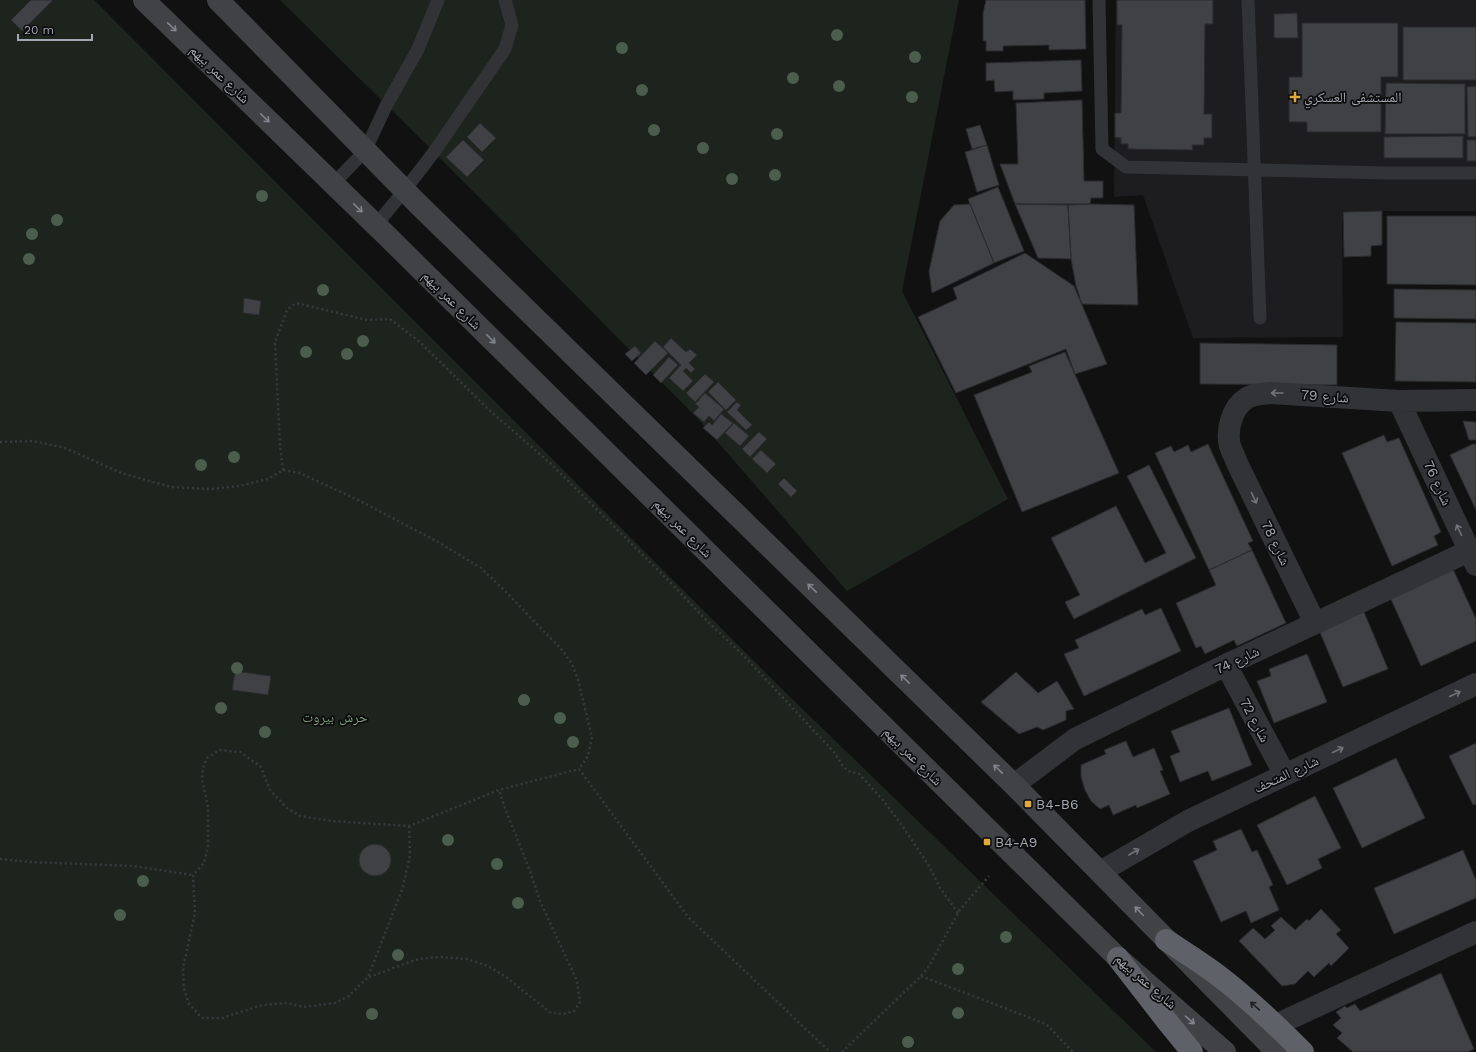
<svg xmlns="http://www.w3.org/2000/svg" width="1476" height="1052" font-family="'Work Sans','Noto Naskh Arabic',sans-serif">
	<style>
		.built { fill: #1d1d1f }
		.green { fill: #1d241e }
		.building { fill: #404145; stroke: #2b2b2e }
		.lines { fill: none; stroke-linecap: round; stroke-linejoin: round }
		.path { stroke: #383a3d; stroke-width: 2.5; stroke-dasharray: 2 3; stroke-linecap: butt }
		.lane { stroke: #323336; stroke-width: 13 }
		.street { stroke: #323336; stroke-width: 22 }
		.secondary { stroke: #404246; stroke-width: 22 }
		.highway { stroke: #5e6167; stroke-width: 22 }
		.tree { fill: #4c5d4d }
		.oneway { stroke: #80848c }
		.oneway2 { stroke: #70737a }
		.oneway3 { stroke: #1c1d1f }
		.poi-dot { fill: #e0a93b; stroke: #0c0c0d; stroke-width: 1.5 }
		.labels { text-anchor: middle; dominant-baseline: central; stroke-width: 3.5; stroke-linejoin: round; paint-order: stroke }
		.street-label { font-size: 14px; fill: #a3a7b1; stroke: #0c0c0d }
		.poi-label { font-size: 14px; fill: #a3a7b1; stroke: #0c0c0d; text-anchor: start }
		.park-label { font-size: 14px; fill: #7c9b7e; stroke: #0c0c0d }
	</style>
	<rect width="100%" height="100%" fill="#111112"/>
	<path class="built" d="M1116 0H1476V211H1342L1343 337 1193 338 1143 195 1114 197Z"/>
	<path class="green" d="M0 0H94L785 692 1156 1052H0Z
		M280 0H959L902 291 1008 499 847 591 698 419 434 152Z"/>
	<path class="building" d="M31 0H53L22 31 11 20Z
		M986 0H1085L1086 49 1049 50V45L1003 46V51H986V41H983V13Z
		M1117 0H1213V24H1205L1204 114H1212V138H1204V145H1192L1193 150 1128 149V144H1121V138L1115 137V113H1121L1122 25H1117Z
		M1297 13 1298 38H1274V14Z
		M1302 23H1398V77H1381V132H1307V122H1289V77H1302Z
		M1403 27H1476V80H1403Z
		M1081 60 1082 91 1044 93V99L1013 100V91L995 92 994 80 986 81V63Z
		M1386 83 1465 84V134H1385Z
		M1476 86V137H1468L1467 87Z
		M1082 100 1084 181H1103V198H1091L1090 204H1015L1000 164H1018L1016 103Z
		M480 123 496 138 482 152 467 137Z
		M980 125 987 145 972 149 966 129Z
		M1463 136V158H1384V137Z
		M463 140 484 160 467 177 446 157Z
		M1467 140H1476V161H1467Z
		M987 145 999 185 977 192 965 152Z
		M998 187 1024 251 994 263 968 199Z
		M970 204 994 263 932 293 929 271 940 221 954 205Z
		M1015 204 1068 205 1071 259 1038 258Z
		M1090 204 1134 205 1138 305 1082 304 1076 286 1071 259 1068 205Z
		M1382 211V245L1371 246V256L1344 257 1343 212Z
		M1387 216H1476V285L1387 284Z
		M1025 253 1074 286 1107 364 1075 374 1066 349 956 393 918 317 957 299 953 288Z
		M1394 289 1476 290V319L1394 318Z
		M244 298 261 301 259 315 243 313Z
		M1396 322 1476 323V382L1395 381Z
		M671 338 686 352 690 349 697 355 689 363 695 369 691 373 686 368 683 371 693 381 683 391 669 378 681 365 663 347Z
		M655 341 668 353 646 375 634 363Z
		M1200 343 1337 345V385L1200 384Z
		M635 346 641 353 632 361 625 354Z
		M1065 352 1119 473 1022 512 974 395 1032 372 1029 366Z
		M669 357 678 365 661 383 653 375Z
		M705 374 714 382 695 402 686 393Z
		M718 382 736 400 726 410 708 392Z
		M705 393 724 409 714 421 709 416 704 422 693 413 699 407 695 404Z
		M737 402 741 405 737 410 752 425 746 430 727 412Z
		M721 414 733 423 717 440 703 428 709 422 712 425Z
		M1463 421 1476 422V440H1469Z
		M734 423 749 436 740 446 725 433Z
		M759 432 767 439 750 457 742 449Z
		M1384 435 1387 442 1399 438 1441 532 1434 536 1438 545 1392 566 1342 453Z
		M1208 444 1253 541 1248 543 1252 550 1209 570 1155 453 1171 446 1174 452 1188 445 1191 452Z
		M1473 444H1476V510L1450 455Z
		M761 450 776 464 767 473 752 459Z
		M1149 465 1196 558 1074 619 1065 602 1080 595 1051 538 1116 506 1145 563 1166 553 1127 476Z
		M784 478 797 491 791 497 778 484Z
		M1252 550 1286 623 1237 646 1234 640 1205 654 1201 646 1196 648 1176 603 1216 585 1209 570Z
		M1453 569 1476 619V641L1421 666 1390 597Z
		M1161 608 1181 651 1084 696 1064 654 1079 648 1075 640 1142 609 1145 615Z
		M1364 612 1388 669 1343 687 1319 630Z
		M1307 654 1327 702 1274 723 1257 681 1271 676 1269 669Z
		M235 671 271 676 268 695 232 690Z
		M1016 672 1038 693 1057 681 1074 709 1066 711V720L1043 730 1037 727 1019 734 981 702Z
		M1229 708 1252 765 1212 781 1208 771 1180 782 1170 756 1180 752 1171 731Z
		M1126 741 1133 757 1154 748 1163 770 1160 771 1170 794 1137 808 1136 805 1113 815 1109 805 1100 809 1091 801 1085 790 1081 777V765L1106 754 1104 750Z
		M1476 743V804L1473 805 1449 756Z
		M1396 758 1425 818 1362 848 1333 788Z
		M1315 796 1341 848 1318 859 1322 868 1287 885 1257 825Z
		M1241 829 1252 852 1257 850 1273 885 1269 887 1279 910 1251 923 1246 911 1221 922 1193 861 1217 850 1213 841Z
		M359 860a16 16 0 1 1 32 0a16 16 0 1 1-32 0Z
		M1463 850 1476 880V898L1394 934 1374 888Z
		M1321 909 1341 930 1336 934 1349 948 1331 966 1329 963 1314 977 1308 971 1295 984 1282 986 1239 941 1253 928 1265 939 1275 930 1271 926 1281 917 1295 930 1307 919 1309 921Z
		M1441 973 1474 1049 1468 1052H1353L1337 1038 1342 1033 1333 1025 1341 1018 1336 1012 1345 1006 1347 1008 1355 1004 1360 1011Z"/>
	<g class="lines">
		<path class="path" d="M0 442 33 441 65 448 121 473 171 487 211 489 239 486 268 479 283 470 300 473 358 500 438 542 481 568 503 589 563 651 572 664 578 680 592 737 588 756 579 769 688 917 830 1052
			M283 470 280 446 275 342 287 310 296 303 367 320 390 319 420 342 488 409 550 463 669 581 707 621 741 653 834 752 842 765 848 771 859 774 883 800 901 824 929 866 940 888 958 913
			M409 826 410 855 403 887 368 977 349 996 335 1003 304 1007 287 1003 262 1005 222 1018H202L189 1004 184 989 183 968 195 913 193 875 204 863 208 847V807L202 780 203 768 207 758 220 750 240 752 261 767 270 790 287 808 300 816 332 821 409 826 499 790 579 769
			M0 859 30 862 133 866 193 875
			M921 976 1046 1024 1073 1052
			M369 977 418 959 439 957 467 959 488 966 506 977 551 1013 564 1014 574 1011 580 1002 577 981 540 901 530 871 505 808 499 790
			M842 1052 921 976 929 966 959 911 989 876"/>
		<path class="lane" d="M1099 0 1102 149 1126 167 1387 173H1476
			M1248 0 1260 318
			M333 184 365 151 386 106 418 49 438 0
			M376 225 404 191 434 152 505 49 512 25 505 0"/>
		<path class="street" d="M1399 401 1476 565
			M1315 623 1237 463C1235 457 1232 452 1230 446 1226 430 1232 407 1247 398 1253 394 1263 394 1271 393L1399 401 1476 400
			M1226 665 1285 775
			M1014 785 1075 739 1226 665 1469 551
			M1100 872 1188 821 1476 684
			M1276 1025 1476 932"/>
		<path class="secondary" d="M144 0 385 234 1118 958 1225 1052
			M218 0 418 204 1014 785 1277 1052"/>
		<path class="highway" d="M1166 940C1184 952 1202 963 1219 976 1249 999 1276 1025 1303 1052
			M1118 958 1166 1020 1192 1052"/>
	</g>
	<g class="tree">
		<circle cx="837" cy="35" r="6"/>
		<circle cx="622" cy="48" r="6"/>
		<circle cx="915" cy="57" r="6"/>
		<circle cx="793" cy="78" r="6"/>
		<circle cx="839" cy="86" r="6"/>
		<circle cx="642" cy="90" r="6"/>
		<circle cx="912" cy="97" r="6"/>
		<circle cx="654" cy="130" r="6"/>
		<circle cx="777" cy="134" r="6"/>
		<circle cx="703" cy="148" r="6"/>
		<circle cx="775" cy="175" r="6"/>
		<circle cx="732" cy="179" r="6"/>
		<circle cx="262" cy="196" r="6"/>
		<circle cx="57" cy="220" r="6"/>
		<circle cx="32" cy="234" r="6"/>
		<circle cx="29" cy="259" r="6"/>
		<circle cx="323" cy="290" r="6"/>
		<circle cx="363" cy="341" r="6"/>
		<circle cx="306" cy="352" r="6"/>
		<circle cx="347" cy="354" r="6"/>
		<circle cx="234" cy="457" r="6"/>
		<circle cx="201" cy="465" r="6"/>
		<circle cx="237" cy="668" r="6"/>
		<circle cx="524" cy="700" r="6"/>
		<circle cx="221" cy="708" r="6"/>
		<circle cx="560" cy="718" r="6"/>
		<circle cx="265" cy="732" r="6"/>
		<circle cx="573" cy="742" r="6"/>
		<circle cx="448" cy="840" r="6"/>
		<circle cx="497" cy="864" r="6"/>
		<circle cx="143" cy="881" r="6"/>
		<circle cx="518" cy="903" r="6"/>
		<circle cx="120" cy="915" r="6"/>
		<circle cx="1006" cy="937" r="6"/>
		<circle cx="398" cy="955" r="6"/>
		<circle cx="958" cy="969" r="6"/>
		<circle cx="958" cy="1013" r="6"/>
		<circle cx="372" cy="1014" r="6"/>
		<circle cx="908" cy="1042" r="6"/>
	</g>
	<defs><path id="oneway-shaft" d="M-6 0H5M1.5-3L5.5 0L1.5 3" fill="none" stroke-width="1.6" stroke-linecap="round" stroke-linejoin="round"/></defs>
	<g class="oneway">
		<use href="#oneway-shaft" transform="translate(172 27) rotate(44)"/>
		<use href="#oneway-shaft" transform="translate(265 118) rotate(44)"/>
		<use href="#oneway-shaft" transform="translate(358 208) rotate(44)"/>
		<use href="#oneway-shaft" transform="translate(491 339) rotate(45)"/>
		<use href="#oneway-shaft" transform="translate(812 588) rotate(-136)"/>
		<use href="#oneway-shaft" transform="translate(905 679) rotate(-136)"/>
		<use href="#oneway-shaft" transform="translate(998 769) rotate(-136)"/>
		<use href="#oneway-shaft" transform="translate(1139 911) rotate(-134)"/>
		<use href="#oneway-shaft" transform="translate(1190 1020) rotate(41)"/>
	</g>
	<g class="oneway2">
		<use href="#oneway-shaft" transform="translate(1277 393) rotate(-180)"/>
		<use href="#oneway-shaft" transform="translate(1254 498) rotate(64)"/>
		<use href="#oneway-shaft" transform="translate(1459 530) rotate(-115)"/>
		<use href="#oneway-shaft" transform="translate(1455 694) rotate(-25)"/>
		<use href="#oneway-shaft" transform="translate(1338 750) rotate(-25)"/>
		<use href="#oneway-shaft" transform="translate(1134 852) rotate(-30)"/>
	</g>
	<use class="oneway3" href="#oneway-shaft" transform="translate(1255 1006) rotate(-138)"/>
	<g class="poi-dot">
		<path d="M1293 91h4v4h4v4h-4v4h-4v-4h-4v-4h4z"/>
		<rect x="1024" y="800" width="8" height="8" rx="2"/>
		<rect x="983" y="838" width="8" height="8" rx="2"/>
	</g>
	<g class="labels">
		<g class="street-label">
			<text transform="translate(220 74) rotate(44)">شارع عمر بيهم</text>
			<text transform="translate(452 300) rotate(45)">شارع عمر بيهم</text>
			<text transform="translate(1325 396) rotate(4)">شارع 79</text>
			<text transform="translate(1438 483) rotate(65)">شارع 76</text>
			<text transform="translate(683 528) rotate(45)">شارع عمر بيهم</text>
			<text transform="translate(1276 543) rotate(64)">شارع 78</text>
			<text transform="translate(1237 660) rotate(-25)">شارع 74</text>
			<text transform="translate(1255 720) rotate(62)">شارع 72</text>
			<text transform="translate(913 756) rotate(45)">شارع عمر بيهم</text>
			<text transform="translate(1286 774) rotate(-25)">شارع المتحف</text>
			<text transform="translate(1146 981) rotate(41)">شارع عمر بيهم</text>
		</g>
		<g class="poi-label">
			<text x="1304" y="97">المستشفى العسكري</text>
			<text x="1036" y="804">B4-B6</text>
			<text x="995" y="842">B4-A9</text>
		</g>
		<g class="park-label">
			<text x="335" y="717">حرش بيروت</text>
		</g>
	</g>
	<path d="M18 34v6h74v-6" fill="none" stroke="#a3a7b1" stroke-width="2"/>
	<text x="24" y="34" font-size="12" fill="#a3a7b1" stroke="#0c0c0d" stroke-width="3" paint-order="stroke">20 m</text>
</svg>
